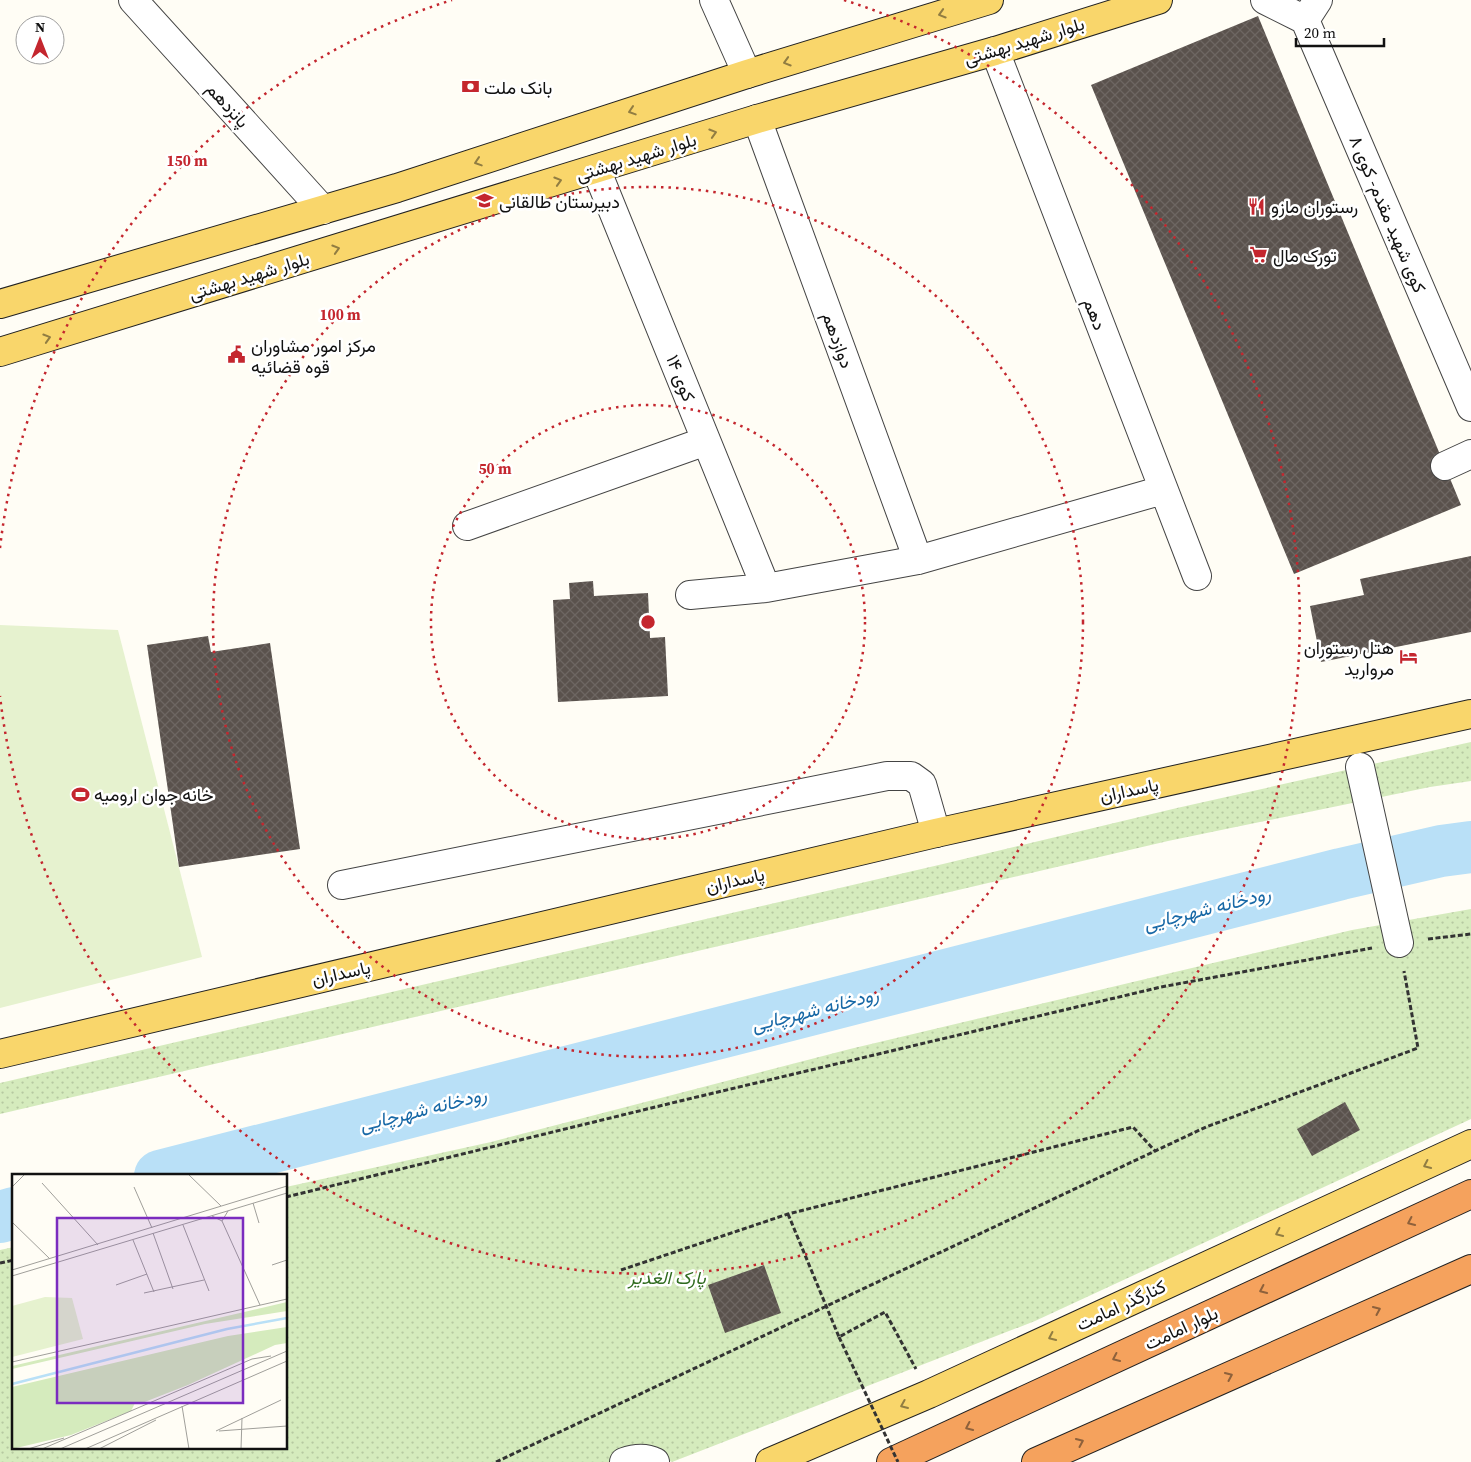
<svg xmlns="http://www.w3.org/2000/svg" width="1471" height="1462" font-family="'Source Serif 4',Vazirmatn,serif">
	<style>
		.park { fill: url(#park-dots) }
		.pitch { fill: #e6f2cf }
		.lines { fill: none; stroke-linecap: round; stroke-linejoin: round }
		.river { stroke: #b9e0f7; stroke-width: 52 }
		.building { fill: url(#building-cross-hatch) }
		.minor-casing { stroke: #444; stroke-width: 30 }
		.major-casing { stroke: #222; stroke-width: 30 }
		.highway-casing { stroke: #222; stroke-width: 30 }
		.path { stroke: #333; stroke-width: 3; stroke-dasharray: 5 2.5; stroke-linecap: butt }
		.minor { stroke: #fff; stroke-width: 28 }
		.major { stroke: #f9d66b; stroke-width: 28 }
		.highway { stroke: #f5a25d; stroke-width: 28 }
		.path-bridge { stroke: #333; stroke-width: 3; stroke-dasharray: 5 2.5; stroke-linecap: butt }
		.oneway { stroke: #917d42 }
		.oneway2 { stroke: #8e613b }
		.ring { fill: none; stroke: #c4262e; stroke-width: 2.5; stroke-dasharray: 2.5 5 }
		.labels { text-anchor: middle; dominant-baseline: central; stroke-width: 5; stroke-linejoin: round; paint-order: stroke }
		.street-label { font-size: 18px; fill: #111; stroke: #fff }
		.poi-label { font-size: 18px; fill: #111; stroke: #fff; text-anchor: start }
		.park-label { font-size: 18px; font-style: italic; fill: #2f6b1f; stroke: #fff }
		.water-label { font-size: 19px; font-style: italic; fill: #1768a6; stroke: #fff }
		.inset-river { fill: none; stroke: #b9e0f7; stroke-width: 2.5 }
		.inset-road { fill: none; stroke: #a09f9a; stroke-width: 1 }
		.view { fill: #7b2cbf; fill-opacity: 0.15; stroke: #7b2cbf; stroke-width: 2.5 }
		.inset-edge { fill: none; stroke: #111; stroke-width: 2.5 }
		.centre { fill: #c4262e; stroke: #fff; stroke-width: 2.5 }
		.ring-label { font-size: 15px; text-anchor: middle; font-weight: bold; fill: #c4262e; stroke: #fff; stroke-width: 5; stroke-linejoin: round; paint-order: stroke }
	</style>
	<defs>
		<pattern id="park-dots" width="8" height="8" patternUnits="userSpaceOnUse" patternTransform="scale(1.25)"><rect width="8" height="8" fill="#d5ebbd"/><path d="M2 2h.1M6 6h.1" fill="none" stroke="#b6c8a1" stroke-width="1.8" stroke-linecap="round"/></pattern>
		<pattern id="building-cross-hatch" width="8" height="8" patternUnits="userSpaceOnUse" patternTransform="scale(1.25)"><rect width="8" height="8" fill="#5a524d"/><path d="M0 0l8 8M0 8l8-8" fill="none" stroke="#6d6662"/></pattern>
	</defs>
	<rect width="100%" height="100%" fill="#fffdf5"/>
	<path class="park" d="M1471 742V781L1430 787 1168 841 0 1114V1083L943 864 1177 808Z
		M1471 909V1119L1035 1321 672 1462 649 1450 614 1458 609 1462H0V1250L14 1247V1448H286V1187L491 1142 850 1049 1352 930Z"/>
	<path class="pitch" d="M0 625 118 630 202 957 0 1008Z"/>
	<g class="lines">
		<path class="river" d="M160 1176 1341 874 1441 851 1471 847
			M0 1217 14 1213"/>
	</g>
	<path class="building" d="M1258 16 1461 505 1294 574 1091 85Z
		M1471 556V632L1321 662 1310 606 1364 595 1360 579Z
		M593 581 594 596 648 593 650 638 665 637 668 696 558 702 553 600 570 599 569 583Z
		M208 636 211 652 270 643 300 849 179 867 147 645Z
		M1345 1102 1360 1130 1312 1156 1297 1129Z
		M764 1265 781 1313 725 1333 708 1285Z"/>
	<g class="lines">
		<defs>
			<path id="minor" d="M133 0 323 210
				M714 0 747 74
				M1265 0 1305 20 1318 0
				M1305 20 1471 407
				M995 51 1197 576
				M757 119 918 560
				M596 169 766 588
				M1445 466 1471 454
				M467 526 706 441
				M690 595 766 588 918 560 1163 490
				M1360 767 1399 943
				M342 885 887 776H911L922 784 936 833
				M624 1462C635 1458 645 1457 655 1462"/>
			<path id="major" d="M0 304 397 188 747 74 989 0
				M0 352 757 119 995 51 1158 0
				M0 1054 936 833 1471 714
				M770 1462 929 1394 1471 1144"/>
			<path id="highway" d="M891 1462 1471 1194
				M1036 1462 1471 1269"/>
		</defs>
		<use href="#minor" class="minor-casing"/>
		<use href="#major" class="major-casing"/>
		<use href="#highway" class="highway-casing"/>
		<path class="path" d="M1428 939 1471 934
			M286 1197 680 1101 1161 987 1372 948
			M788 1214 839 1337 885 1312 916 1369
			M0 1263 14 1260
			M621 1270 788 1214 1133 1127 1156 1152
			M496 1462 1206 1127 1418 1048 1404 971"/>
		<use href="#minor" class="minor"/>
		<use href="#major" class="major"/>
		<use href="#highway" class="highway"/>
		<path class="path-bridge" d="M839 1337 898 1462"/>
	</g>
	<defs><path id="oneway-chevron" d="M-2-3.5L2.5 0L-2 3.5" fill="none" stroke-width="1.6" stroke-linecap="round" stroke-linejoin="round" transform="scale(1.25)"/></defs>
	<g class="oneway">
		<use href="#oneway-chevron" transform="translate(942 14) rotate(163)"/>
		<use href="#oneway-chevron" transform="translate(787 62) rotate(163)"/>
		<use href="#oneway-chevron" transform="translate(632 111) rotate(162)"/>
		<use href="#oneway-chevron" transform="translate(713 133) rotate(-17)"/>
		<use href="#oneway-chevron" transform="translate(478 162) rotate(162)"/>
		<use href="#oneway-chevron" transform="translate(558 181) rotate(-17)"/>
		<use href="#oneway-chevron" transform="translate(336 249) rotate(-17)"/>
		<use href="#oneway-chevron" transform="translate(47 338) rotate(-17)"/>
		<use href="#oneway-chevron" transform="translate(1427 1165) rotate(155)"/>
		<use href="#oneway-chevron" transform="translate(1279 1233) rotate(155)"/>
		<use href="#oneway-chevron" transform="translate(1052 1337) rotate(155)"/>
		<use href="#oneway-chevron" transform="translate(904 1405) rotate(157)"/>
	</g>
	<g class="oneway2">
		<use href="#oneway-chevron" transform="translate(1411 1222) rotate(155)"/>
		<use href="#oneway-chevron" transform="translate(1263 1290) rotate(155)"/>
		<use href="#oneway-chevron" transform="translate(1377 1310) rotate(-24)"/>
		<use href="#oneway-chevron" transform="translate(1116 1358) rotate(155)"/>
		<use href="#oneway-chevron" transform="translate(1229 1376) rotate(-24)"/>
		<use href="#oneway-chevron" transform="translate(969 1427) rotate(155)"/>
		<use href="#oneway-chevron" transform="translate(1080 1442) rotate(-24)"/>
	</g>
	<g class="ring">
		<circle cx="648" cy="622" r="217"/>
		<circle cx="648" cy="622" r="435"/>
		<path d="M0 548A652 652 0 0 1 452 0M844 0A652 652 0 1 1 0 696"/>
	</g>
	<defs>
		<symbol id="bank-bare" viewBox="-9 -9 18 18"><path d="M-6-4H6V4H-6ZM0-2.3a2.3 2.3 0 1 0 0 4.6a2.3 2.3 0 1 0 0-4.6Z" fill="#c4262e" stroke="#fff" stroke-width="2.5" paint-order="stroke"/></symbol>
		<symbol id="school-bare" viewBox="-9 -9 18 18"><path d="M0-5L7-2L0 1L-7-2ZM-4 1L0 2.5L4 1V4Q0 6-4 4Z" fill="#c4262e" stroke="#fff" stroke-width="2.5" paint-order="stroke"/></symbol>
		<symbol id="restaurant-bare" viewBox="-9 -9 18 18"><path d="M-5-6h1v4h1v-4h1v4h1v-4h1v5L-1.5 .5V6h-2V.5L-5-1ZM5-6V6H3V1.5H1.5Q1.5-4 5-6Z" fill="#c4262e" stroke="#fff" stroke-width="2.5" paint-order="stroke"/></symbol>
		<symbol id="supermarket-bare" viewBox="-9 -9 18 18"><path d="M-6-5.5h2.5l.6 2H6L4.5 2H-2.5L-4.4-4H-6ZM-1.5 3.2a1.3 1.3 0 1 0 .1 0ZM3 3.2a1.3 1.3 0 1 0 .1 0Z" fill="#c4262e" stroke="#fff" stroke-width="2.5" paint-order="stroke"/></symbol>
		<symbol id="civic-bare" viewBox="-9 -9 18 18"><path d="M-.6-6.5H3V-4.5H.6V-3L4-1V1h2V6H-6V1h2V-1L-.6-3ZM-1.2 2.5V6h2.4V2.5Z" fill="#c4262e" stroke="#fff" stroke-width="2.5" paint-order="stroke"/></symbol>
		<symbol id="hotel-bare" viewBox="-9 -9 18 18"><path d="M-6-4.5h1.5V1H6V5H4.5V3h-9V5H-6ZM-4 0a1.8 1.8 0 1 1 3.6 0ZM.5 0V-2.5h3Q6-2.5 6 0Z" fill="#c4262e" stroke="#fff" stroke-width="2.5" paint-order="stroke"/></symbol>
		<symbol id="stadium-bare" viewBox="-9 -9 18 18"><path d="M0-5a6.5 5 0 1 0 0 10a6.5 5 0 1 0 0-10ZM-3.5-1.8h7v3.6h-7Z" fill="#c4262e" stroke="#fff" stroke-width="2.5" paint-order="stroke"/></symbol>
	</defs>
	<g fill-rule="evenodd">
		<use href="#bank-bare" x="458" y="74" width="25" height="25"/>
		<use href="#school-bare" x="472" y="188" width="25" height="25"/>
		<use href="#restaurant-bare" x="1244" y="194" width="25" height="25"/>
		<use href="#supermarket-bare" x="1246" y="242" width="25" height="25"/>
		<use href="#civic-bare" x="224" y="342" width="25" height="25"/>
		<use href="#hotel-bare" x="1396" y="644" width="25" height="25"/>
		<use href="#stadium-bare" x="68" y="782" width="25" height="25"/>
	</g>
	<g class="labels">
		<g class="street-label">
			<text transform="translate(1024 41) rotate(-17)">بلوار شهید بهشتی</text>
			<text transform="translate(228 105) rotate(48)">پانزدهم</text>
			<text transform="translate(636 157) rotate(-17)">بلوار شهید بهشتی</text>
			<text transform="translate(1388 214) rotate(67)">کوی شهید مقدم- کوی ۸</text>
			<text transform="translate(249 276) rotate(-17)">بلوار شهید بهشتی</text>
			<text transform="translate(1095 314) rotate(69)">دهم</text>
			<text transform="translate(838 340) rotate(70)">دوازدهم</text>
			<text transform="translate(681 378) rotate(68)">کوی ۱۴</text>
			<text transform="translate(1129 790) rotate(-12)">پاسداران</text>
			<text transform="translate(735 880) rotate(-13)">پاسداران</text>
			<text transform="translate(341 973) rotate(-13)">پاسداران</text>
			<text transform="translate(1121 1305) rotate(-25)">کنارگذر امامت</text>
			<text transform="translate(1181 1328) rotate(-25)">بلوار امامت</text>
		</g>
		<g class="poi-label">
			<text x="484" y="87">بانک ملت</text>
			<text x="499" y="201">دبیرستان طالقانی</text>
			<text x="1271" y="206">رستوران مازو</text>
			<text x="1273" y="255">تورک مال</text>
			<text x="251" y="345">مرکز امور مشاوران<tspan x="251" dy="21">قوه قضائیه</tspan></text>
			<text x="1394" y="647" text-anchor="end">هتل رستوران<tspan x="1394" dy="21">مروارید</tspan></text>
			<text x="94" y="794">خانه جوان ارومیه</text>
		</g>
		<g class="park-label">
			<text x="667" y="1277">پارک الغدیر</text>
		</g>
		<g class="water-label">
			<text transform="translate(1207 908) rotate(-14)">رودخانه شهرچایی</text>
			<text transform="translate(815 1009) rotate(-14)">رودخانه شهرچایی</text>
			<text transform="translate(423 1109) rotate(-14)">رودخانه شهرچایی</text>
		</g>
	</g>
	<g transform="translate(12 1174)">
		<rect width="275" height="275" fill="#fffdf5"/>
		<path d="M275 128V137L193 150 0 195V192ZM275 153V169L263 171 176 211 130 229H123L119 237 59 261 0 275V213L216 162Z" fill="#d5ebbd"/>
		<path d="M33 123 60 124 71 165 0 183V132Z" fill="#e6f2cf"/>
		<path class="inset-river" d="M0 210 215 155 275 144"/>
		<path class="inset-road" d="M176 0 209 32M30 9 86 71M0 13 13 0M122 13 140 54M241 29 247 49M200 42 210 47 216 37M210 47 248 131M0 48 38 85M171 51 197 117M141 59 161 115M121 66 142 118M260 91 275 86M0 96 275 12M0 102 275 19M104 111 135 100M132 119 192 106M0 188 275 125M170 232 177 275M204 257 269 226M207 257 275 252M16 275 52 264M30 275 240 185 259 182M48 275 275 177M73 275 275 187M87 275 144 246M229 275 230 244"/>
		<path class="view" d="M45 44H231V229H45Z"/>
		<rect width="275" height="275" class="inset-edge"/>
	</g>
	<circle cx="648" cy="622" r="8" class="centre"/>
	<g class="ring-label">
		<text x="187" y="166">150 m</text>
		<text x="340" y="320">100 m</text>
		<text x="495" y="474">50 m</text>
	</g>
	<g transform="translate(40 40)"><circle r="24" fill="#ffffff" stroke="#a0a0a0"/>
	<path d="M0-4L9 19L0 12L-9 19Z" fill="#c4262e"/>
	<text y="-8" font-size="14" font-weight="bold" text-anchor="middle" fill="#111111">N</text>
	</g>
	<path d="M1296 38v8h88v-8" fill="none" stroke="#111111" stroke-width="2.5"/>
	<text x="1304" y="38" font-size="15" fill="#111111" stroke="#ffffff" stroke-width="4" paint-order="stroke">20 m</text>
</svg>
